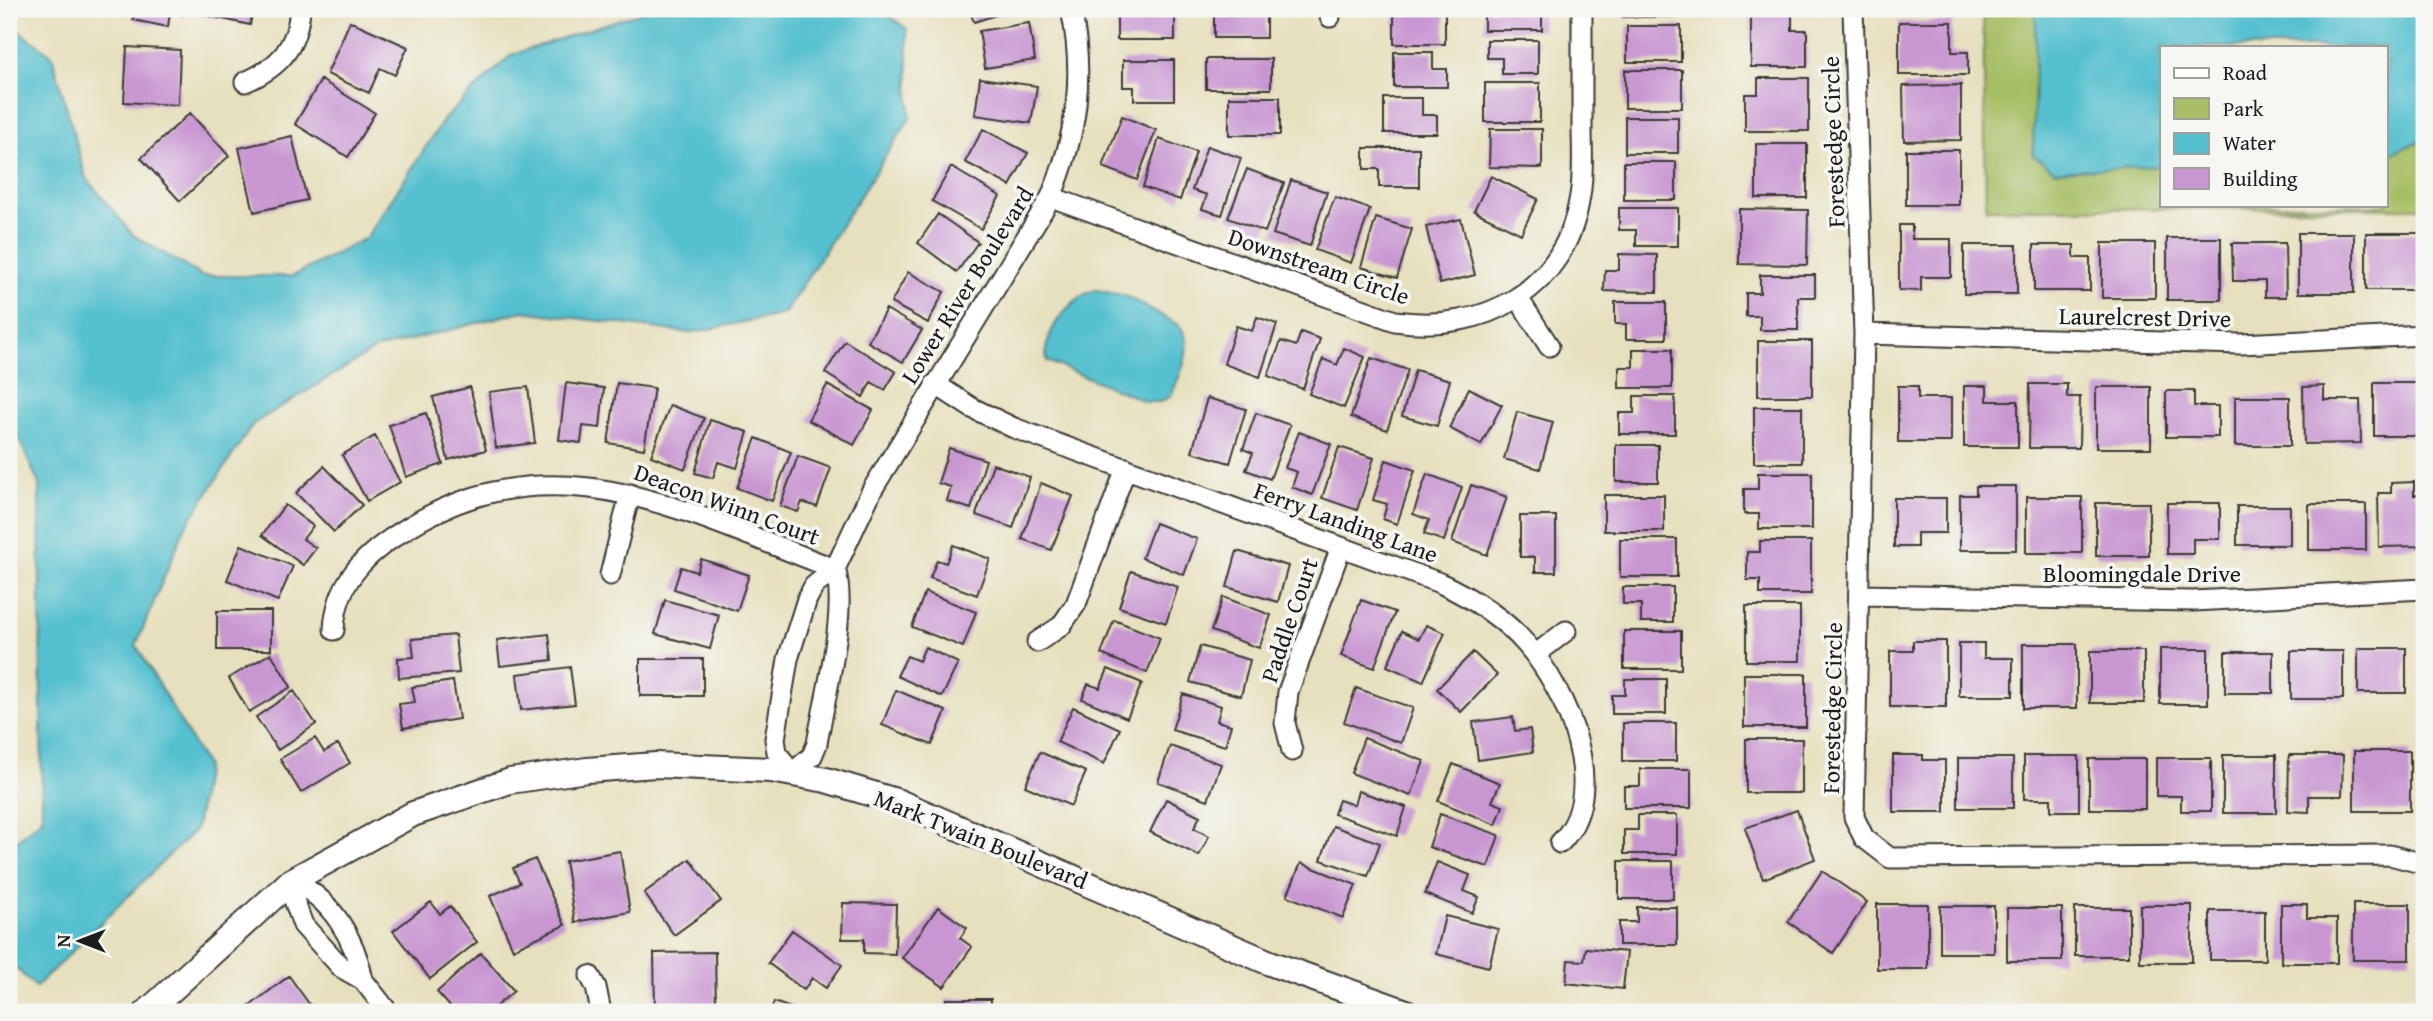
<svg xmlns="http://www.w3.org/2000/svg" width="2433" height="1021" font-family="'Gentium Book Plus',serif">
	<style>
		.green { fill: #a6be64; stroke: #616d40; stroke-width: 2; fill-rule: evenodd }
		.water { fill: #54c0cf; stroke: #386e76; stroke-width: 2 }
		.building { fill: #c896d1 }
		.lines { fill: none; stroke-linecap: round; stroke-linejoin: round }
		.minor-casing { stroke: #3a3934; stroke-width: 23 }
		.tertiary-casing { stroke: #3a3934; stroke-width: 28 }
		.minor { stroke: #fff; stroke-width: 19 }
		.tertiary { stroke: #fff; stroke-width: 24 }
		.labels { text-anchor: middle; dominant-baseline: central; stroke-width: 7; stroke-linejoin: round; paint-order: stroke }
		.street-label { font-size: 24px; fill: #1c1c1c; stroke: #f6f6f2 }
	</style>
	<rect width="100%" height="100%" fill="#f6f6f2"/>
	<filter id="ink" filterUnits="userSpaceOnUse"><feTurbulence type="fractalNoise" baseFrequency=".0143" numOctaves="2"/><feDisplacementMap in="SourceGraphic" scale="14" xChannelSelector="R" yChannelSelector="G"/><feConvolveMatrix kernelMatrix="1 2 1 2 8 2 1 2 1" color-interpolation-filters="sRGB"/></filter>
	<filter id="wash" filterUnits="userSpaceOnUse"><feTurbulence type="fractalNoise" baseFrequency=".00686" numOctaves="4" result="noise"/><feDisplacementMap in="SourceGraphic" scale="28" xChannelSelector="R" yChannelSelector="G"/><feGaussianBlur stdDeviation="1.57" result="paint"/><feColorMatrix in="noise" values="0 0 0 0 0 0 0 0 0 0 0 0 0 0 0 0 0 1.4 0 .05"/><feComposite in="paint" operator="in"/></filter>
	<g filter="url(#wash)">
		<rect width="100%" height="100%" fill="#e7e0be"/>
		<path class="green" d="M1983 9H2424V208L1986 209ZM2162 47H2386V205H2162Z"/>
		<path class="water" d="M651 9H880L907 29 910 118 784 314 690 333 523 311 376 349 253 424 184 529 136 645 206 766 196 829 36 987 9 962V847L42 819 39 484 9 416V24L52 55 86 178 133 235 202 276H293L366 238 445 118 511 55Z
			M2036 9H2424V139L2386 156V47H2162V166L2055 171 2033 155Z
			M1096 290 1126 296 1179 325C1196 346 1180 374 1171 396L1160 402H1147L1047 361C1041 335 1069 297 1096 290Z"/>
		<g id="blocks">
			<path class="building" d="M135 9H184L183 15 170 12 168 27 133 20Z
				M192 9H253L250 25 191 12Z
				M969 9H1015L974 22Z
				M1117 9H1175V40H1117Z
				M1214 9H1266V38H1214Z
				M1394 9H1445V44H1394Z
				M1484 9H1542V30H1484Z
				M1623 9H1681V17H1623Z
				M1751 11H1792V30H1807V67H1751Z
				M350 21 408 47 395 75 380 68 369 93 327 74Z
				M1899 22H1952V52H1968V75H1899Z
				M1029 23 1035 60 985 68 979 31Z
				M1627 26H1681V62H1627Z
				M1487 40H1538V74H1502V58H1487Z
				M127 47 180 50 178 105 124 102Z
				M1394 52H1433V69H1447V87H1394Z
				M1206 59H1271V89H1206Z
				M1123 60H1174V100H1134V87H1123Z
				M1625 70H1682V108H1625Z
				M980 78 1037 86 1031 123 975 115Z
				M1758 78H1809V131H1745V94H1758Z
				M321 80 375 113 348 157 295 124Z
				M1485 83H1540V122H1485Z
				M1961 85V140L1904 141 1903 86Z
				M1229 97H1280V135H1229Z
				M1384 98H1422V115H1437V133H1384Z
				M190 113 229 156 180 201 141 158Z
				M1122 116 1156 130 1137 180 1103 167Z
				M1625 117H1678V153H1625Z
				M983 129 1028 153 1010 186 965 162Z
				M1490 129H1542V168L1489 167Z
				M292 136 307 200 254 212 239 148Z
				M1159 139 1196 152 1180 200 1143 187Z
				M1756 144H1807V198H1756Z
				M1207 146 1241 158 1222 215 1202 209 1207 195 1192 190Z
				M1364 148H1419V187H1379V169H1364Z
				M1906 150H1959V205H1906Z
				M1624 162H1676V200H1624Z
				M951 167 1000 196 981 229 932 201Z
				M1247 169 1284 183 1265 232 1228 218Z
				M1491 176 1538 199 1521 234 1474 211Z
				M1291 180 1327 192 1310 246 1273 234Z
				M1335 197 1370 209 1351 263 1315 250Z
				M1619 208H1678V246H1636V230H1619Z
				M1739 209 1808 210 1807 265 1739 264Z
				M938 214 978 242 957 272 918 243Z
				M1376 218 1412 229 1397 278 1361 267Z
				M1461 219 1475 275 1440 284 1426 227Z
				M1899 225H1912V239H1951V277H1921V291L1899 290Z
				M2298 233H2354V293H2298Z
				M2366 233H2420V290H2366Z
				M2167 238H2221V300H2167Z
				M2102 243H2155V298H2102Z
				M2232 243H2285L2286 297H2265V281H2233Z
				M1964 245H2017V294H1964Z
				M2034 245H2074V258H2090V291H2034Z
				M1619 254 1657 255V292L1604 291 1605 270H1619Z
				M908 272 944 292 928 323 891 303Z
				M1760 275H1815V297H1798V330H1760V316H1746V293H1760Z
				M1615 302H1666V339H1626V324H1615Z
				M886 309 922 330 903 362 868 342Z
				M1257 317 1277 324 1260 377 1224 364 1236 326 1252 331Z
				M1301 332 1320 339 1303 389 1268 376 1281 341 1296 346Z
				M845 341 896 372 885 390 871 382 863 397 825 373Z
				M1758 341H1812V396H1758Z
				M1344 348 1365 357 1344 408 1309 394 1323 359 1337 365Z
				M1633 349H1672V388H1619V367H1633Z
				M1371 358 1408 370 1387 430 1351 417Z
				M1415 370 1450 380 1437 426 1402 416Z
				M566 383 604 388 600 428 583 426 581 443 559 440Z
				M617 383 654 388 644 449 608 443Z
				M2374 383H2424V436H2374Z
				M2030 384H2067V397H2080L2079 448H2029Z
				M827 385 873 410 854 445 808 420Z
				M1898 386H1918V398H1951V442H1898Z
				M1964 386H1987V401H2018V447H1964Z
				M2324 386V400H2360L2361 443 2304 444 2303 387Z
				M470 387 486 450 448 460 433 397Z
				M528 387 535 443 496 448 489 392Z
				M2096 387H2151V448H2096Z
				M1469 388 1502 405 1481 445 1449 428Z
				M2166 391H2194V406H2218V437H2166Z
				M1634 396H1675V434H1619V413H1634Z
				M2235 397H2290V446H2235Z
				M1207 398 1246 409 1230 463 1192 452Z
				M670 405 704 418 685 469 651 456Z
				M1754 407H1802V463H1754Z
				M1517 412 1553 422 1540 469 1504 459Z
				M426 413 443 464 406 477 389 425Z
				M1256 413 1290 425 1270 479 1246 470 1253 453 1243 449Z
				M710 420 748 432 737 468 718 462 713 478 695 473Z
				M1299 432 1331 444 1312 495 1292 487 1297 472 1285 468Z
				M375 436 400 482 367 501 342 455Z
				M756 438 791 452 772 501 737 488Z
				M1616 445H1658V482H1616Z
				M1339 447 1374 458 1357 510 1322 498Z
				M949 448 986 460 971 509 947 501 951 487 938 483Z
				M798 456 831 468 817 507 802 502 798 512 780 506Z
				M1386 460 1415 470 1397 524 1383 519 1387 504 1373 500Z
				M993 464 1030 477 1013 528 976 515Z
				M324 466 362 505 334 532 296 493Z
				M1758 473H1812V529H1759V514H1744V489H1758Z
				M1427 474 1462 487 1444 541 1424 534 1429 520 1413 514Z
				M2414 482V495H2424V546L2379 547 2378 493H2391V483Z
				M1041 483 1073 496 1051 550 1022 539Z
				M1471 485 1507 497 1487 555 1452 542Z
				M1976 486H2016V550H1960V495H1976Z
				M1604 495H1664V531H1604Z
				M2026 497H2082V553H2026Z
				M1894 498H1946V533H1917V547H1894Z
				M2096 503H2149V556H2096Z
				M2167 503H2220V539H2193V554H2167Z
				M2309 504H2366V550H2309Z
				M285 505 313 526 303 539 316 548 303 565 262 535Z
				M2237 506H2290V545H2237Z
				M1520 516H1556V572H1535V557H1520Z
				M1155 523 1197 539 1184 575 1142 558Z
				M1620 539H1677V577H1620Z
				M1760 541H1811V594H1760V580H1747V552H1760Z
				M241 545 293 566 278 601 227 580Z
				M953 545 990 559 977 595 930 578 937 560 946 563Z
				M1237 551 1288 566 1278 602 1227 587Z
				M701 559 749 575 737 611 674 589 681 567 697 572Z
				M1131 571 1178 587 1166 623 1119 607Z
				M1623 587H1673V622H1641V604H1623Z
				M925 592 976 612 963 647 912 627Z
				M1223 597 1271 615 1259 648 1211 631Z
				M665 600 719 615 710 649 655 634Z
				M1361 600 1395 612 1374 668 1341 656Z
				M1746 606H1800V661H1746Z
				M217 611H271V650H217Z
				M1114 620 1160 638 1147 673 1101 654Z
				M1426 625 1445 633 1423 682 1387 666 1402 631 1419 639Z
				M1624 631H1681V669H1624Z
				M549 634 552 660 500 666 497 640Z
				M455 635 459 673 399 678 398 658 414 657 412 639Z
				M1913 641H1946V707H1890V651H1913Z
				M1959 643H1984V658H2013V696H1959Z
				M2023 644H2077V708H2023Z
				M1200 646 1250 660 1241 696 1190 682Z
				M925 647 958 663 942 697 897 676 907 656 919 661Z
				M2358 648H2406V693H2358Z
				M2160 649H2208V704H2160Z
				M2090 651H2144V703H2090Z
				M2291 651H2343V699H2291Z
				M1473 652 1497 675 1461 712 1437 689Z
				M2225 652H2273V693H2225Z
				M271 653 291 687 249 712 229 678Z
				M640 659H703V696H640Z
				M570 667 575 704 521 710 517 674Z
				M1108 669 1142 683 1127 718 1082 699 1088 684 1100 688Z
				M1744 674H1806V727H1744Z
				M1625 679H1666V714H1612V695H1625Z
				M453 681 459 719 403 728 399 704 415 702 412 687Z
				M1356 688 1413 708 1401 743 1344 722Z
				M896 690 946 711 932 745 882 725Z
				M294 691 316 724 278 750 256 717Z
				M1183 694 1221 706 1217 721 1231 725 1225 746 1172 730Z
				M1073 707 1120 729 1104 764 1057 742Z
				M1513 717 1515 731 1530 729 1533 752 1478 760 1473 722Z
				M1623 723H1676V761H1623Z
				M315 738 324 752 338 744 350 763 301 793 280 759Z
				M1364 738 1424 761 1411 796 1351 773Z
				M1746 739H1802V793H1746Z
				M1170 746 1221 764 1208 800 1158 782Z
				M2354 751H2410V811H2354Z
				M1040 752 1086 772 1071 806 1025 786Z
				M1893 755H1923V760H1945V812H1893Z
				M2223 755H2276V813H2223Z
				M2289 755H2343L2342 796H2309V812L2288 811Z
				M2024 756H2079V811H2051V799H2024Z
				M1958 758H2013V808H1958Z
				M2156 758H2211V811H2181V796H2156Z
				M2089 759H2145V809H2089Z
				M1453 764 1500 783 1492 802 1503 806 1496 825 1438 801Z
				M2420 765H2424V813H2420Z
				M1640 769H1691V808H1624V786H1640Z
				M1358 791 1406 807 1397 836 1334 814 1339 800 1354 805Z
				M1166 799 1200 816 1194 828 1209 836 1199 856 1150 832Z
				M1797 810 1815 859 1763 879 1745 828Z
				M1440 814 1499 835 1488 867 1429 847Z
				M1638 815H1677V854H1624V830H1638Z
				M1333 826 1380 843 1368 876 1321 860Z
				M620 851 630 912 575 922 565 861Z
				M535 859 565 925 513 949 490 896 520 883 513 868Z
				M690 859 721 901 674 935 644 893Z
				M1619 861H1673V899H1619Z
				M1437 862 1470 875 1464 891 1479 897 1472 913 1425 894Z
				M1301 863 1356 885 1343 918 1287 896Z
				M1822 871 1867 902 1833 953 1788 922Z
				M431 902 440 914 450 906 477 942 430 979 393 931Z
				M843 903 896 904 895 954 864 953V939H842Z
				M1877 904H1928V969H1877Z
				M2281 904H2307V918H2337V963H2281Z
				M2353 904H2410V960H2353Z
				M2140 905H2192V962H2140Z
				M1940 906H1994V953H1940Z
				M938 907 967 928 960 938 972 947 944 987 902 958Z
				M1637 907H1677V945H1619V922H1637Z
				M2007 908H2062V961H2007Z
				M2075 908H2129V956H2075Z
				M2210 911H2265V960H2210Z
				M1445 916 1498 929 1489 967 1436 954Z
				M792 930 842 965 826 988 812 978 804 990 768 963Z
				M1586 948 1627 952 1623 989 1566 983 1568 960 1584 961Z
				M715 952 716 1008 655 1010 654 953Z
				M481 953 514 991 489 1012H455L437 992Z
				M289 976 315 1012H250L247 1008Z
				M946 999H991V1012H946Z
				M774 1002 802 1012H770Z"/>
		</g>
	</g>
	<g filter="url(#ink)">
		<use href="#blocks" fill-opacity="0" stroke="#3a3934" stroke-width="2"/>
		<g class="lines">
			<defs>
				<path id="minor" d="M1330 9V17
					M1853 9 1864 334 1854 817 1864 838 1890 858 2390 855 2424 864
					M245 82C280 67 297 47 300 9
					M1051 197 1395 321C1484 334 1566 290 1580 196 1584 173 1582 149 1582 126 1582 87 1582 48 1582 9
					M1518 298 1549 346
					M1864 334 2241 344 2424 335
					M935 384 972 408 1014 428 1440 583C1472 598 1503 617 1527 645 1567 691 1611 792 1560 843
					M835 569C849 609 824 699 817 744L812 756 791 774 777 752 775 739 788 659 807 599 814 586 835 569 872 490 1051 197C1077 135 1085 75 1071 9
					M610 575 630 494
					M1859 595 2193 601 2424 589
					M334 630C336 585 361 558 398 534 550 433 686 513 835 569
					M1037 642 1061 626 1076 604 1126 468
					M1535 655 1566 631
					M1292 751 1285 723 1288 692 1341 547
					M590 976 596 987 601 1012
					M363 980C355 939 331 897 291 881L293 897 303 925 342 968 363 980 388 1012"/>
				<path id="tertiary" d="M147 1012 291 881 413 814 510 781 587 770 656 765 771 770 826 780 899 802 1270 963 1406 1012"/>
			</defs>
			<use href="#minor" class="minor-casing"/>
			<use href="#tertiary" class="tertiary-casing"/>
			<use href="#minor" class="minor"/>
			<use href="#tertiary" class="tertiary"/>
		</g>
	</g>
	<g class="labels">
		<g class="street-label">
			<text transform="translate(1833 142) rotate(-92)">Forestedge Circle</text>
			<text transform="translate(1319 266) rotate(19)">Downstream Circle</text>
			<text transform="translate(967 285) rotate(-58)">Lower River Boulevard</text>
			<text transform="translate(2145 317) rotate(1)">Laurelcrest Drive</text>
			<text transform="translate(727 504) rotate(20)">Deacon Winn Court</text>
			<text transform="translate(1346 522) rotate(20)">Ferry Landing Lane</text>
			<text x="2142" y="573">Bloomingdale Drive</text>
			<text transform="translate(1289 620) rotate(-71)">Paddle Court</text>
			<text transform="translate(1832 708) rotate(-89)">Forestedge Circle</text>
			<text transform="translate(981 839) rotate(22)">Mark Twain Boulevard</text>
		</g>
	</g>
	<rect width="2433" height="1021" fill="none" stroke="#f6f6f2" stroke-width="35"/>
	<rect x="2160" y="46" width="228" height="161" fill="#f6f6f2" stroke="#9f9f9c" stroke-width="2"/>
	<rect x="2174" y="68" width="35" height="10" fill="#ffffff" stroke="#9f9f9c" stroke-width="2"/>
	<text x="2223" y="80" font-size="21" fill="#1c1c1c">Road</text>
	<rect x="2174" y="98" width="35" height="21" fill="#a6be64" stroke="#9f9f9c" stroke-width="2"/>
	<text x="2223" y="116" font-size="21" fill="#1c1c1c">Park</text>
	<rect x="2174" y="133" width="35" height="21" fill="#54c0cf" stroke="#9f9f9c" stroke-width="2"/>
	<text x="2223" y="150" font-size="21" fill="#1c1c1c">Water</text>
	<rect x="2174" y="168" width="35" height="21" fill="#c896d1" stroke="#9f9f9c" stroke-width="2"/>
	<text x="2223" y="186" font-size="21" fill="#1c1c1c">Building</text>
	<g transform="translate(80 941) rotate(270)" stroke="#f6f6f2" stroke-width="5" paint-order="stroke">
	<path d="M0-5L12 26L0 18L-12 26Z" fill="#1c1c1c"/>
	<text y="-10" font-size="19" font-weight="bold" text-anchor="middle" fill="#1c1c1c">N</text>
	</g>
</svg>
